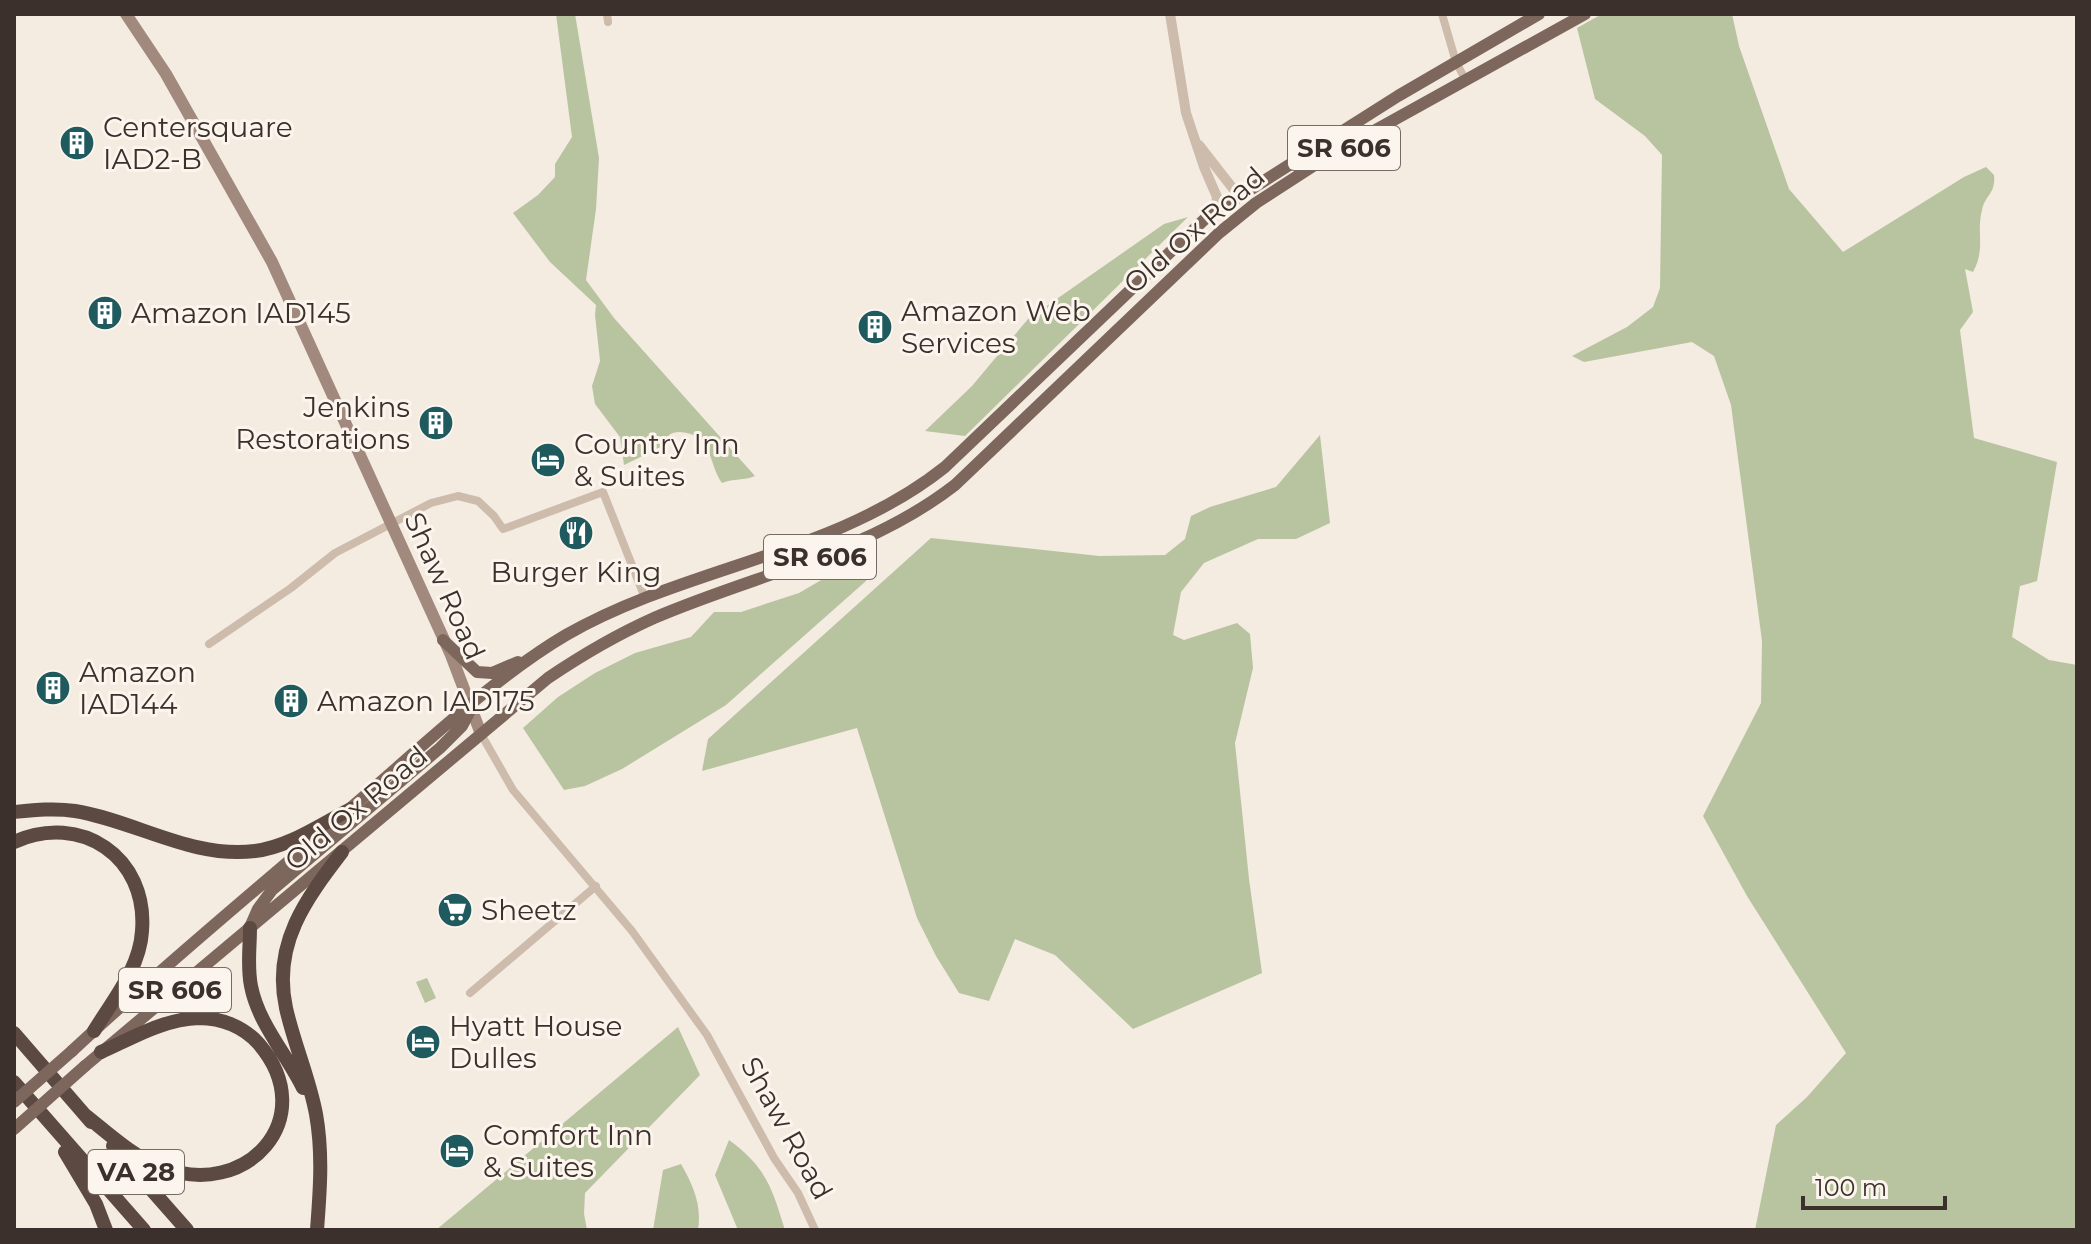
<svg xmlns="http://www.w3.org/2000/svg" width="2091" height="1244" font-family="Montserrat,sans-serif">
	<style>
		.green { fill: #b8c4a0 }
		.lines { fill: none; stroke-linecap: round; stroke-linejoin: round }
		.minor { stroke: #cdbbac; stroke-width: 8 }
		.tertiary { stroke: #cdbbac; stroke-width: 10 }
		.secondary { stroke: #a18a7d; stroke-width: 12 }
		.primary { stroke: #7d675c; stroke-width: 12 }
		.motorway { stroke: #5c4a42; stroke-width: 14 }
		.primary-bridge { stroke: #7d675c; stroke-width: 12 }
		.labels { text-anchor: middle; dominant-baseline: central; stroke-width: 6; stroke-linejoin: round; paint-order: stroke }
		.shield { fill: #fbf5ee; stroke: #756b66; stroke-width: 2 }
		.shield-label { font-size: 26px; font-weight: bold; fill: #3b302b }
		.poi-label { font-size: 28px; fill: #3b302b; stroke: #fbf5ee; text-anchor: start }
		.street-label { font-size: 28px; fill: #3b302b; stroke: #fbf5ee }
	</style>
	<rect width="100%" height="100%" fill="#f4ebe1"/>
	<path class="green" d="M556 14H575L599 158 596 209 586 280 614 318 755 476C744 481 734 478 722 483 708 463 713 434 680 432 669 432 665 438 661 447L624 465 620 437 595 404 592 386 600 361 595 315 596 305 550 262 513 213 538 195 555 177V164L572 137Z
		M1602 14H1732L1739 46 1789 189 1843 252 1964 177 1986 167 1994 175C1996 194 1985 195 1982 210 1976 233 1986 248 1973 272L1965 269 1973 312 1960 330 1974 438 2057 462 2037 581 2020 586 2012 637 2049 660 2077 665V1230H1755L1776 1125 1807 1097 1846 1053 1747 896 1703 816 1761 703 1762 641 1731 405 1714 356 1692 342 1584 362 1572 356 1627 327 1653 307 1660 288 1662 155 1645 136 1595 99 1577 28Z
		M1188 217 965 436 925 431 972 386 1028 319 1164 224Z
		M1320 435 1330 523 1296 539H1258L1204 563 1181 592 1173 635 1184 640 1237 623 1250 634 1253 668 1235 743 1249 879 1262 973 1133 1029 1055 955 1015 939 989 1001 959 993 936 956 917 918 857 728 702 771 708 739 931 538 1099 556 1165 555 1185 539 1191 516 1210 507 1276 487Z
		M852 562H864L872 571 866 581 726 705 622 769 585 786 564 790 523 728 558 697 595 673 635 653 691 637 714 612H741L799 593Z
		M427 978 436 998 425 1003 416 982Z
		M678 1027 700 1075 585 1193 584 1214 587 1230H436Z
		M729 1140C766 1167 772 1188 785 1230H738L715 1175Z
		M681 1164C693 1185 702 1205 698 1230H653L663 1170Z"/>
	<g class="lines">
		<path class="minor" d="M607 14 608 22
			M1442 14 1456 62 1465 79
			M209 644 291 588 335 553 431 503 458 496 478 501 494 516 503 529 603 492 645 598
			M481 734 513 790 632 931 707 1035 774 1158 798 1193 815 1230
			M470 993 596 886"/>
		<path class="tertiary" d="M1170 14 1186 113 1204 167 1217 197 1216 207 1210 214
			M1199 145 1238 195"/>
		<path class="secondary" d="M126 14 166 74 272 262 451 655 481 734"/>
		<path class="primary" d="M443 640 477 672 492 673 518 662
			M251 925 258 909 272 890 440 748 462 726 470 711
			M72 1051C163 966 260 887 354 805 419 750 493 678 566 635 686 566 835 555 945 467L1207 217 1398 96 1539 14
			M85 1066 548 678C582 655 616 635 654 618 756 574 866 554 955 485L1219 233 1256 203 1327 157 1585 14"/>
		<path class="motorway" d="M14 812C35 810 55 808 75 811 136 821 192 859 255 851 289 847 321 824 351 809
			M14 842C81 812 148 857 142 931 140 968 113 1000 94 1031
			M250 928C250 948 247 966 251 986 258 1023 287 1055 303 1088
			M14 1033 91 1122
			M14 1082 144 1230
			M85 1115C109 1134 132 1156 161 1167 246 1201 322 1118 259 1044 244 1027 222 1018 199 1018 164 1019 132 1038 101 1052
			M113 1146 187 1230
			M65 1152 96 1204 106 1230
			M317 1230C320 1191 323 1153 316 1114 309 1077 294 1044 286 1008 272 944 306 899 342 852"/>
		<path class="primary-bridge" d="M14 1102 72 1051
			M14 1129 85 1066"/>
	</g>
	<defs>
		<symbol id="building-disc" viewBox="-11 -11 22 22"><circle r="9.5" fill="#1f5a5e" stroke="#fbf5ee"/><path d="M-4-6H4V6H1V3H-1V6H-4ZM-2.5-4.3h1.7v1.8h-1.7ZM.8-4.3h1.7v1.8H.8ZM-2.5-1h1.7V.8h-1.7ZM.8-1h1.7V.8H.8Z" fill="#fff"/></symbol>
		<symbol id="hotel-disc" viewBox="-11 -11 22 22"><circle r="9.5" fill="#1f5a5e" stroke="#fbf5ee"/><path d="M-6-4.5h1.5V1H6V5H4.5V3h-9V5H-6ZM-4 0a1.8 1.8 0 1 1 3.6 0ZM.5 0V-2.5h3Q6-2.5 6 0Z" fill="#fff"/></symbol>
		<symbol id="restaurant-disc" viewBox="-11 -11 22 22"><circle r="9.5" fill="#1f5a5e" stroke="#fbf5ee"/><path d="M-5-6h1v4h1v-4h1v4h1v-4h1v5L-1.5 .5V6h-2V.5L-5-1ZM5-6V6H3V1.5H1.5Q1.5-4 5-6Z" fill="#fff"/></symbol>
		<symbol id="supermarket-disc" viewBox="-11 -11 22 22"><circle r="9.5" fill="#1f5a5e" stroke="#fbf5ee"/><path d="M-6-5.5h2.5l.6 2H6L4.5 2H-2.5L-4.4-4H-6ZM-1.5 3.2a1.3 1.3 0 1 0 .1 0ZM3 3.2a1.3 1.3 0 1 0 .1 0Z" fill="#fff"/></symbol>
	</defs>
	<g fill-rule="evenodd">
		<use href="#building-disc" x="57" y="123" width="40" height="40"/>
		<use href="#building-disc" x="85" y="293" width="40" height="40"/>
		<use href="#building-disc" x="855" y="307" width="40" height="40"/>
		<use href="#building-disc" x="416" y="403" width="40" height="40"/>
		<use href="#hotel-disc" x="528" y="440" width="40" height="40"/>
		<use href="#restaurant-disc" x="556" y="513" width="40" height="40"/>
		<use href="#building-disc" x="33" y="668" width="40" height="40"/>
		<use href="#building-disc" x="271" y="681" width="40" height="40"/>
		<use href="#supermarket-disc" x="435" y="890" width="40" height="40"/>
		<use href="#hotel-disc" x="403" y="1022" width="40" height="40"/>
		<use href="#hotel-disc" x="437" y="1131" width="40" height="40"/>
	</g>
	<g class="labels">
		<g class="shield">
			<rect x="1288" y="126" width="112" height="44" rx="6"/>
			<rect x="764" y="535" width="112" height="44" rx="6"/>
			<rect x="119" y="968" width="112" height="44" rx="6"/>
			<rect x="88" y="1150" width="96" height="44" rx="6"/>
		</g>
		<g class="shield-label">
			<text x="1344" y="148">SR 606</text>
			<text x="820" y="557">SR 606</text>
			<text x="175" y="990">SR 606</text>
			<text x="136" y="1172">VA 28</text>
		</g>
		<g class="poi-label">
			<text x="103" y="127">Centersquare<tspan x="103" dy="32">IAD2-B</tspan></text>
			<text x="901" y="311">Amazon Web<tspan x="901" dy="32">Services</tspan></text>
			<text x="131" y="313">Amazon IAD145</text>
			<text x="410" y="407" text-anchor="end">Jenkins<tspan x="410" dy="32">Restorations</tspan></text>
			<text x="574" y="444">Country Inn<tspan x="574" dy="32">&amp; Suites</tspan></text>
			<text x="576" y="572" text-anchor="middle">Burger King</text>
			<text x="79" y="672">Amazon<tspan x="79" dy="32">IAD144</tspan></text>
			<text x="317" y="701">Amazon IAD175</text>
			<text x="481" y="910">Sheetz</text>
			<text x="449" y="1026">Hyatt House<tspan x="449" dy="32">Dulles</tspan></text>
			<text x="483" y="1135">Comfort Inn<tspan x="483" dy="32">&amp; Suites</tspan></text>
		</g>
		<g class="street-label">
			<text transform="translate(1194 230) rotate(-41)">Old Ox Road</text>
			<text transform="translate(445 586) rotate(66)">Shaw Road</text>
			<text transform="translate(356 808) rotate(-40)">Old Ox Road</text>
			<text transform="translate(787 1128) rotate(61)">Shaw Road</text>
		</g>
	</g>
	<rect width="2091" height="1244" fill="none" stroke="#3b302b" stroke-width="32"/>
	<path d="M1803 1196v12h142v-12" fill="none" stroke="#3b302b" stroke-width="4"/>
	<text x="1815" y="1196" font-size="24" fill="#3b302b" stroke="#fbf5ee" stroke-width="6" paint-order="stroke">100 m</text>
</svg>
